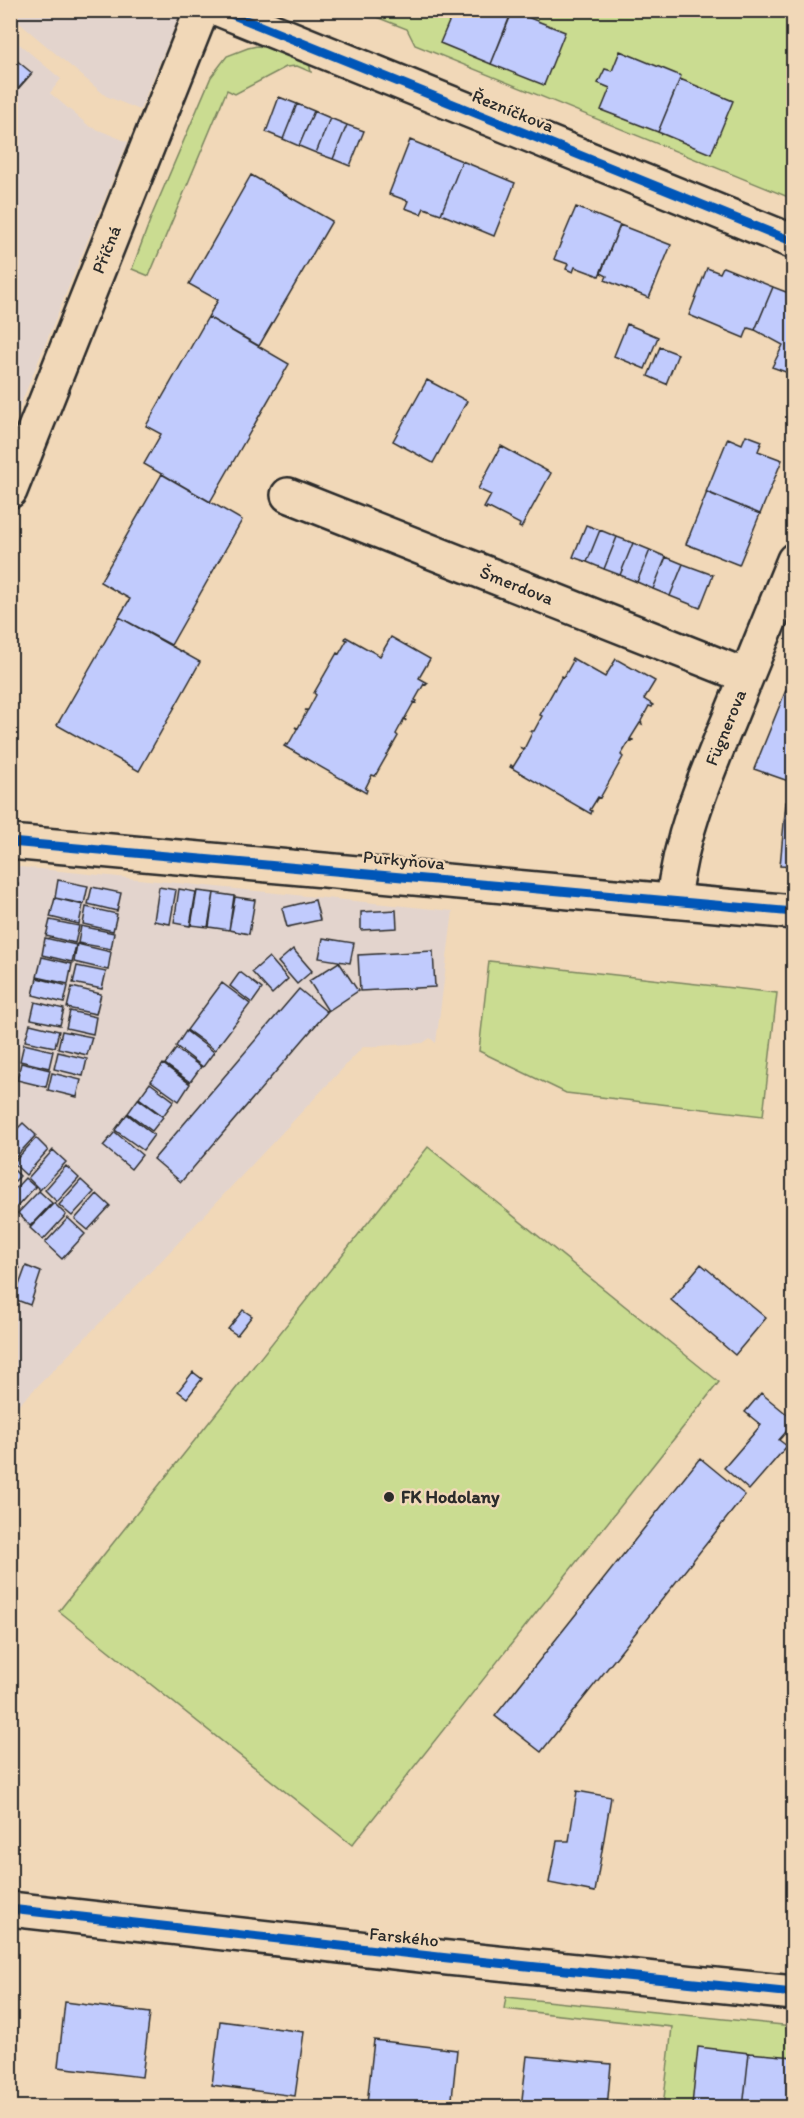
<svg xmlns="http://www.w3.org/2000/svg" width="804" height="2118" font-family="Itim,sans-serif">
	<style>
		.built { fill: #e3d4cd }
		.green { fill: #cadc91; stroke: #7a845e; stroke-width: 1.5 }
		.building { fill: #c1cbfd; stroke: #2b2b2b; stroke-width: 1.5 }
		.lines { fill: none; stroke-linecap: round; stroke-linejoin: round }
		.minor-casing { stroke: #2b2b2b; stroke-width: 38 }
		.minor { stroke: #f1d8b8; stroke-width: 33 }
		.cycleway-casing { stroke: #f1d8b8; stroke-width: 13 }
		.cycleway { stroke: #0057b8; stroke-width: 9 }
		.poi-dot { fill: #2b2b2b; stroke: #f1d8b8; stroke-width: 2 }
		.labels { text-anchor: middle; dominant-baseline: central; stroke-width: 5; stroke-linejoin: round; paint-order: stroke }
		.street-label { font-size: 18px; fill: #2b2b2b; stroke: #f1d8b8 }
		.poi-label { font-size: 18px; font-weight: bold; fill: #2b2b2b; stroke: #f1d8b8; text-anchor: start }
	</style>
	<rect width="100%" height="100%" fill="#f1d8b8"/>
	<filter id="ink" filterUnits="userSpaceOnUse"><feTurbulence type="fractalNoise" baseFrequency=".0167" numOctaves="2"/><feDisplacementMap in="SourceGraphic" scale="12" xChannelSelector="R" yChannelSelector="G"/><feConvolveMatrix kernelMatrix="1 2 1 2 8 2 1 2 1" color-interpolation-filters="sRGB"/></filter>
	<g filter="url(#ink)">
		<path class="built" d="M10 11H187L180 14 140 110 106 96 11 16Z
			M11 37 61 79 50 93 89 126 128 142 11 428Z
			M11 866 453 911 436 1043 430 1038 423 1043 363 1047 160 1262 11 1413Z"/>
		<path class="green" d="M361 11H793V199L415 45 407 29Z
			M257 46 284 50 309 63 311 72 297 66 286 67 235 94 227 90 149 276 132 269 152 215 211 77 227 56 248 48Z
			M489 961 777 993 763 1116 566 1093 479 1051Z
			M428 1147 719 1382 352 1845 59 1611Z
			M506 1997 793 2026V2107H663L672 2027 504 2009Z"/>
		<path class="building" d="M454 10H513L491 64 440 43Z
			M512 11 565 32 544 85 491 64Z
			M620 51 681 76 658 132 601 110 610 88 598 83 605 69 612 71Z
			M10 55 32 73 10 98Z
			M680 79 733 101 711 154 658 132Z
			M279 97 297 104 283 139 266 132Z
			M297 104 314 111 299 146 283 139Z
			M314 111 330 118 316 153 299 146Z
			M330 118 347 125 333 159 316 153Z
			M347 125 364 131 350 166 333 159Z
			M410 140 462 161 441 214 424 208 421 214 405 208 408 201 389 194Z
			M462 161 515 183 494 236 441 214Z
			M251 175 332 221 259 346 208 317 218 300 189 284Z
			M576 207 620 225 599 276 575 267 573 272 566 269 568 264 554 259Z
			M620 225 671 245 649 298 605 280 607 276 601 273Z
			M723 267 773 287 755 330 748 328 744 338 689 315 707 268 720 273Z
			M773 287 794 295V375L772 367 783 345 755 330Z
			M208 317 289 364 210 502 144 464 161 434 146 426Z
			M627 324 658 337 645 369 614 356Z
			M660 347 678 354 666 384 648 376Z
			M427 380 467 401 433 463 393 441Z
			M746 435 762 441 758 451 782 460 760 514 706 492 728 438 742 444Z
			M501 446 551 473 521 528 519 527 520 524 487 507 486 509 484 508 491 495 478 489Z
			M162 474 242 520 171 645 119 617 130 599 100 582Z
			M707 492 760 514 739 565 686 544Z
			M586 525 600 530 587 562 573 557Z
			M600 530 617 537 604 569 587 562Z
			M617 537 633 543 620 575 604 569Z
			M633 543 650 550 637 582 620 575Z
			M650 550 666 557 653 589 637 582Z
			M666 557 683 564 670 596 653 589Z
			M683 564 713 575 700 608 670 596Z
			M119 617 200 662 139 771 57 725Z
			M346 637 380 656 391 637 430 659 419 678 428 683 426 685 424 684 415 700 417 701 416 703 414 702 405 718 406 721 404 719 396 734 398 736 375 776 372 775 365 789 367 790 366 793 284 746 286 744 288 745 297 729 295 727 298 728 307 711 305 710H308L316 695 314 693 337 653 339 654 347 640 345 639Z
			M572 658 605 677 616 659 655 681 644 699 653 705 652 707 649 706 641 721 642 724 640 723 630 739 633 740 632 742 630 740 621 755 623 757 600 798 598 797 590 810 592 811 591 814 510 767 511 765 513 767 523 751 521 748 524 749 532 733 530 731H534L542 716 540 715 562 676 564 677 573 661 571 660Z
			M794 672V693L786 690Z
			M786 690 794 693V783L754 769Z
			M786 802 794 803V867L780 866Z
			M58 880 88 886 84 904 55 898Z
			M10 882 18 884 15 900 10 899Z
			M92 887 121 893 117 911 88 904Z
			M159 887 176 890 170 924 154 921Z
			M179 889 196 892 190 926 174 923Z
			M197 891 214 893 208 927 191 925Z
			M214 893 234 896 229 930 209 927Z
			M235 897 255 900 249 934 229 930Z
			M55 898 83 905 79 924 50 917Z
			M315 900 320 920 287 927 282 908Z
			M86 907 117 914 113 931 83 924Z
			M396 910 397 928 361 930V912Z
			M50 920 79 926 75 943 46 936Z
			M81 926 114 933 111 949 78 943Z
			M45 938 76 945 72 962 42 955Z
			M323 938 354 943 350 963 319 958Z
			M77 944 111 952 108 970 74 962Z
			M293 949 312 971 297 984 278 962Z
			M433 951 435 987 360 991 358 955Z
			M42 957 72 964 68 984 37 977Z
			M269 957 288 979 272 994 252 972Z
			M339 962 358 991 328 1011 309 981Z
			M77 966 106 972 102 989 73 983Z
			M240 972 262 989 252 1003 230 986Z
			M37 978 68 986 64 1003 33 995Z
			M222 983 250 1004 215 1050 187 1030Z
			M72 987 101 994 96 1014 67 1008Z
			M299 989 327 1012 181 1182 154 1159Z
			M35 1002 64 1009 60 1025 31 1019Z
			M70 1011 96 1017 93 1034 66 1028Z
			M30 1024 59 1031 55 1047 25 1041Z
			M62 1031 92 1037 87 1055 58 1048Z
			M186 1031 214 1052 203 1067 176 1046Z
			M24 1044 53 1051 49 1068 20 1061Z
			M176 1049 201 1067 190 1082 165 1064Z
			M58 1052 87 1059 83 1076 54 1069Z
			M21 1063 50 1070 46 1087 17 1080Z
			M163 1064 190 1084 179 1101 151 1081Z
			M52 1073 81 1080 77 1097 48 1090Z
			M150 1083 174 1101 163 1116 139 1098Z
			M138 1099 163 1117 152 1131 128 1113Z
			M127 1114 154 1135 143 1150 115 1130Z
			M10 1119 17 1125 10 1132Z
			M23 1123 36 1135 12 1161 10 1136Z
			M115 1132 142 1155 131 1169 103 1146Z
			M36 1138 48 1150 26 1175 13 1163Z
			M53 1150 66 1162 40 1190 28 1178Z
			M10 1166 20 1176 10 1186Z
			M66 1166 79 1178 57 1202 45 1190Z
			M25 1178 35 1187 14 1210 10 1207V1194Z
			M81 1180 94 1192 72 1216 59 1205Z
			M39 1191 52 1203 30 1226 18 1213Z
			M97 1194 110 1206 88 1230 75 1219Z
			M54 1203 66 1215 43 1240 30 1228Z
			M68 1218 85 1234 62 1259 45 1243Z
			M10 1259 20 1268 10 1278Z
			M701 1264 766 1318 735 1355 671 1300Z
			M26 1266 41 1272 30 1305 14 1299Z
			M243 1310 252 1316 237 1335 228 1329Z
			M193 1372 202 1379 187 1398 178 1391Z
			M761 1393 794 1420V1423L779 1440 787 1446 749 1490 724 1468 761 1425 745 1412Z
			M700 1458 745 1495 541 1752 495 1716Z
			M577 1791 611 1797 595 1892 549 1883 557 1841H569Z
			M65 2002 150 2013 142 2077 58 2067Z
			M220 2021 304 2032 295 2096 212 2085Z
			M374 2040 457 2050 451 2108H401L367 2104Z
			M698 2047 749 2053 743 2108H714L692 2105Z
			M749 2053 794 2057 792 2108H743Z
			M527 2056 611 2064 607 2108H521Z"/>
		<g class="lines">
			<defs>
				<g id="minor">
					<path d="M221 10 794 242"/>
					<path id="s1" d="M10 491 202 10"/>
					<path id="s2" d="M288 495 746 676"/>
					<path d="M10 842 794 912"/>
					<path id="s3" d="M673 901C680 837 704 780 728 722 750 668 772 614 794 560"/>
					<path d="M10 1909 448 1958 794 1993"/>
				</g>
			</defs>
			<use href="#minor" class="minor-casing"/>
			<use href="#minor" class="minor"/>
			<defs>
				<path id="cycleway" d="M221 10 794 242
					M10 842 794 912
					M10 1909 448 1958 794 1993"/>
			</defs>
			<use href="#cycleway" class="cycleway-casing"/>
			<use href="#cycleway" class="cycleway"/>
		</g>
	</g>
	<circle class="poi-dot" cx="389" cy="1497" r="6"/>
	<g class="labels">
		<g class="street-label">
			<text transform="translate(513 111) rotate(22)">Řezníčkova</text>
			<text stroke="none"><textPath href="#s1" startOffset="260">Příčná</textPath></text>
			<text stroke="none"><textPath href="#s2" startOffset="246">Šmerdova</textPath></text>
			<text stroke="none"><textPath href="#s3" startOffset="182">Fügnerova</textPath></text>
			<text transform="translate(404 860) rotate(5)">Purkyňova</text>
			<text transform="translate(404 1937) rotate(6)">Farského</text>
		</g>
		<g class="poi-label">
			<text x="401" y="1497">FK Hodolany</text>
		</g>
	</g>
	<rect width="804" height="2118" fill="none" stroke="#f1d8b8" stroke-width="36"/>
	<rect x="18" y="18" width="768" height="2082" fill="none" stroke="#2b2b2b" stroke-width="2" filter="url(#ink)"/>
</svg>
